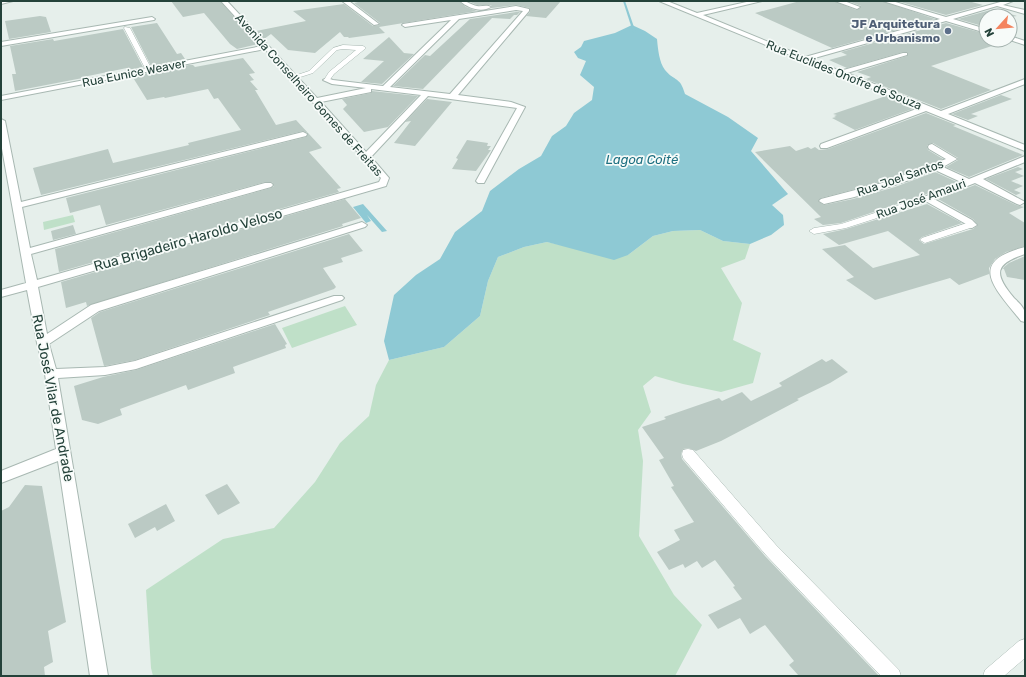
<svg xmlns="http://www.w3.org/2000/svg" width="1026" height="677" font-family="Rubik,sans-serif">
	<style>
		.green { fill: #bfe0c8 }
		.water { fill: #8ec9d4 }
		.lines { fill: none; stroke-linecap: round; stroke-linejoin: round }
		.stream { fill: #8ec9d4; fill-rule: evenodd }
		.building { fill: #bbcac4 }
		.service-casing { stroke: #a8b8b2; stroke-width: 1 }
		.minor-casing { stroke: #a8b8b2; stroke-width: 2 }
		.service { fill: #fff; fill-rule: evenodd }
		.minor { fill: #fff; fill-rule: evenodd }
		.service-dot { fill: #5c6f8a; stroke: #f7fbf9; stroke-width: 1.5 }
		.labels { text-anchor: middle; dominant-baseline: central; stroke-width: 3.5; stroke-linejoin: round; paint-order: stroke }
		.far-service-label { font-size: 12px; font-weight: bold; fill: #4e5e75; stroke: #f7fbf9; text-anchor: end }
		.far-street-label { font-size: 12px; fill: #24423a; stroke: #f7fbf9 }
		.far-water-label { font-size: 13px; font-style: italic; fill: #1c6f80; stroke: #f7fbf9 }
		.street-label { font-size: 14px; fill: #24423a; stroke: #f7fbf9 }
	</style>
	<rect width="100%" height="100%" fill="#e6efeb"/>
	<path class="green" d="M73 215 75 222 44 230 43 222Z
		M700 230 723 241 750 244 745 259 721 268 742 303 733 340 761 353 753 383 721 392 683 384 655 376 643 386 651 412 638 430 643 461 639 536 674 595 702 625 675 676H153L151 668 146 590 223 539 274 528 315 482 340 443 369 416 376 385 389 360 444 347 480 316 488 281 498 257 524 247 547 242 578 249 628 255 653 236 673 231Z
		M345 306 357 325 292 348 282 328Z"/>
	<path class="water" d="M632 25 645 31 657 39C658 49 659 62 665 70 675 82 680 76 685 94L728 117 758 138 751 151 788 194 772 205 783 215 784 225 771 235 750 244 723 241 700 230 673 231 653 236 628 255 614 260 547 242 524 247 498 257 488 281 480 316 444 347 389 360 384 341 394 295 416 275 440 259 455 232 482 211 490 191 519 169 541 156 552 136 566 126 574 113 592 100 594 87 580 75 586 61 578 58 574 52 581 47 584 41 615 33Z
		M363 204 387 231 382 232 367 215 371 221 366 223 353 207Z"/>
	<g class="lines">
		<path class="stream" d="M623 1H625L636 33 633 32Z"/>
	</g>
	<path class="building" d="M171 1H220L258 44 237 49 230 44 204 13 183 17Z
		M362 1H459L466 7 477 11 379 27 385 33 349 38 348 37H344L340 32 315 53 288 50 271 34 264 39 256 31 306 21 293 11 344 4 373 26 380 25V23L354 3Z
		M468 1H561L546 18 526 16 530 12V8L516 5 492 8V6L490 5H477Z
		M800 1H834L856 10 861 6 848 1H882L935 19 832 48 755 13Z
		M897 1H968L983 5 946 15Z
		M994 9 1017 16 1010 17V16H986V27L958 19Z
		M516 12H520L517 15H514L510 19 492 18 423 89 393 86 425 55 430 56 470 19Z
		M40 16 46 17 51 32 9 39 5 21Z
		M157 23 177 54 181 53 185 59 151 66 131 27Z
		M946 23 986 34V40H1001L993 43 998 44 931 66 991 90 941 109 866 79 871 77 857 72 907 56 908 52H903L847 68 829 60 847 55 841 52Z
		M123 29 143 67 128 70 127 68 88 76V77L15 91 12 74H16L10 46 53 39 54 41Z
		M389 37 404 53 414 54 382 84 361 82 384 61 363 59Z
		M243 58 255 73 249 74 254 80 250 81 258 90H255L276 125 296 120 322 148 309 152 341 188 337 189 339 192 59 272 55 249 271 188 274 186 272 182H265L106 225 100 205 70 213 66 198 306 137 308 133 303 131 41 195 33 168 108 149 113 163 189 145 188 143 241 130 218 98 214 99 208 89 165 98 164 97 147 100 132 76 189 65H193L195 67Z
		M372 91 418 96 388 127 364 132 343 109 347 105 342 99 371 93Z
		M1001 95 1012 99 971 114 978 116 968 120 952 114Z
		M886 96 915 108 855 130 832 118 836 117 834 116 837 115 833 114Z
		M427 99 452 102 415 146 394 143 411 121 405 122Z
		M926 113 956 125 953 126 1023 155 969 177 946 167 958 160V158L933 143 929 144 927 146 928 150 943 159 886 181 821 198 818 201 824 205 853 199 895 187 935 172 957 182 924 195 841 223 823 225 814 219 821 217 755 152 790 146 796 151 808 147 811 149 815 147 819 150 828 149Z
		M467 140 488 143 487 146H491L488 150H491L476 171 452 169 458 159 456 158Z
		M1018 167 1023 169 1015 172 1024 176 1011 181 1023 186 1014 190 1021 193 1016 195 986 179Z
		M975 185 1016 205 1024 207 1009 213 1025 223V246L1006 252 995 259 989 268V274L959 285 950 278 875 300 846 280 854 277 822 249 845 245 873 268 920 255 888 231 839 245 823 234 846 229 927 204 962 223 922 237 919 240 924 244 973 229 978 225 973 219 938 199Z
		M345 199 361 218 342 224 343 226 87 306 86 302 66 308 61 282Z
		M73 225 76 234 53 240 51 231Z
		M349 234 363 251 341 258 343 262 323 268 336 287 334 289 268 312 270 315 135 360 104 366 91 318 100 312Z
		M1025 256V280L1007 277 1004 269H1003L1004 267 1009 263Z
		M275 324 287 344 285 345 286 348 233 367 235 373 188 390 186 385 120 409 122 415 98 424 82 420 74 386 103 377 136 370Z
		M822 359 826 362 832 359 848 372 830 383 797 399 799 400 721 441 696 451 688 448 683 449 681 454 682 459 765 556 879 676H799L789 665 794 661 765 625 750 634 740 618 718 629 708 615 742 599 733 587 735 586 715 560 702 568 697 561 685 568 683 564 669 570 657 552 680 540 674 530 694 522 671 487 674 486 659 460 664 458 642 427 666 419 664 417 719 398 722 401 742 392 751 401 782 386 779 383Z
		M227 484 240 503 218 515 205 495Z
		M25 485 42 486 66 622 48 631 53 662 44 667 45 676H1V511L9 507Z
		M166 504 175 521 157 531 155 527 135 538 128 524Z"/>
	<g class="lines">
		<defs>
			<path id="service" d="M125 27 130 28 152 70 151 71 146 70 124 28Z
				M343 45 363 46 366 48 334 74 329 81 324 80 329 72 356 50 343 49 337 50 313 73 294 79 291 77 309 71 333 48Z
				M927 196 931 199 930 201 846 228 814 234 809 231 814 228 841 224Z
				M970 222 975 225 973 227 925 243 920 240 922 238Z
				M688 449 693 450 776 545 899 670 901 676H881L766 555 683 458 682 454 683 450Z
				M1025 639V658L1004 676H983L985 670 1019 641Z"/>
			<path id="minor" d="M1 1H13L1 4Z
				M221 1H227L317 98 366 88 332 84 323 80 327 78 333 80 383 86 451 20 405 27 402 25 403 24 516 6 529 9V11L458 95 511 102 525 107 484 183H478L476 181 517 108 428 96 371 157 389 178 386 186 38 287 47 334 91 305 359 223 362 222 367 225 365 227 99 311 49 344 56 369 105 367 135 361 334 296H342L344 298 342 300 136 369 105 375 58 378 108 676H90L58 461 1 483V471L56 449 45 374 37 343 27 290 1 297V290L26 283 1 143V119L5 121 21 202 303 132 307 134 306 136 22 207 30 248 265 183H271L273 185 271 187 31 254 37 280 379 182 381 178 265 49 1 100V96L262 46ZM516 10 523 11 450 94 390 87 459 19ZM371 89 421 95 366 152 321 102 371 92Z
				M342 1H349L379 24 374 25Z
				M460 1C468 1 471 5 477 6 482 7 486 4 491 7 481 13 468 8 460 1Z
				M659 1H667L697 13 751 1H762L703 15 805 57 940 19 883 1H892L946 17 1004 1H1013L1003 5 1025 10V14L997 6 953 19 986 29V33L946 21 811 59 840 71 903 53H907V55L847 73 941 111 1025 79V84L948 114 1025 145V151L926 111 827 148H821L820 146 821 144 919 108Z
				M835 1H844L860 7 857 9Z
				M152 17 155 19 154 20 1 46V42Z
				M1010 36 1025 41V45L1010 40Z
				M932 144 957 159 943 167 969 179 1025 156V162L983 179 1025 202 1020 205 1017 204 975 183 934 199 972 220 977 225 972 228 967 227 966 224 922 199 924 197 961 182 935 170C899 185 862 196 824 204L819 201 821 199 886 182 946 159 929 149 928 147 929 145Z
				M1025 247V254C995 264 993 273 1014 298 1017 301 1022 305 1024 310 1026 313 1025 318 1025 322L1021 321C996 289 965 262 1025 247Z"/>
		</defs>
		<use href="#service" class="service-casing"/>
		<use href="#minor" class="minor-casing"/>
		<use href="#service" class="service"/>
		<use href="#minor" class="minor"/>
	</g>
	<circle class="service-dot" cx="948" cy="31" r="4"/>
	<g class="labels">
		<g class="far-service-label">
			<text x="940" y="24">JF Arquitetura<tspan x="940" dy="14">e Urbanismo</tspan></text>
		</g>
		<g class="far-street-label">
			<text transform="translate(134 73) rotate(-11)">Rua Eunice Weaver</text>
			<text transform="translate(844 75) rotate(22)">Rua Euclides Onofre de Souza</text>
			<text transform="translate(309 95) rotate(48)">Avenida Conselheiro Gomes de Freitas</text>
			<text transform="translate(900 178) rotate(-19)">Rua Joel Santos</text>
			<text transform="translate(921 199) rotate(-20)">Rua José Amauri</text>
		</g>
		<g class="far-water-label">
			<text x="642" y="159">Lagoa Coité</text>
		</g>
		<g class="street-label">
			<text transform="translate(188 240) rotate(-16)">Rua Brigadeiro Haroldo Veloso</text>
			<text transform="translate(53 398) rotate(79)">Rua José Vilar de Andrade</text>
		</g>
	</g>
	<rect width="1026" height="677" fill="none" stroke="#24423a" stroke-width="4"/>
	<g transform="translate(998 28) rotate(243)"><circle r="19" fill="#f7fbf9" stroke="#a3b1ad"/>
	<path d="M0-3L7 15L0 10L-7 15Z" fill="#f4845f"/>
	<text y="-6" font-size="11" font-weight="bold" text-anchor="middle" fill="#24423a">N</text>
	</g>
</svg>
